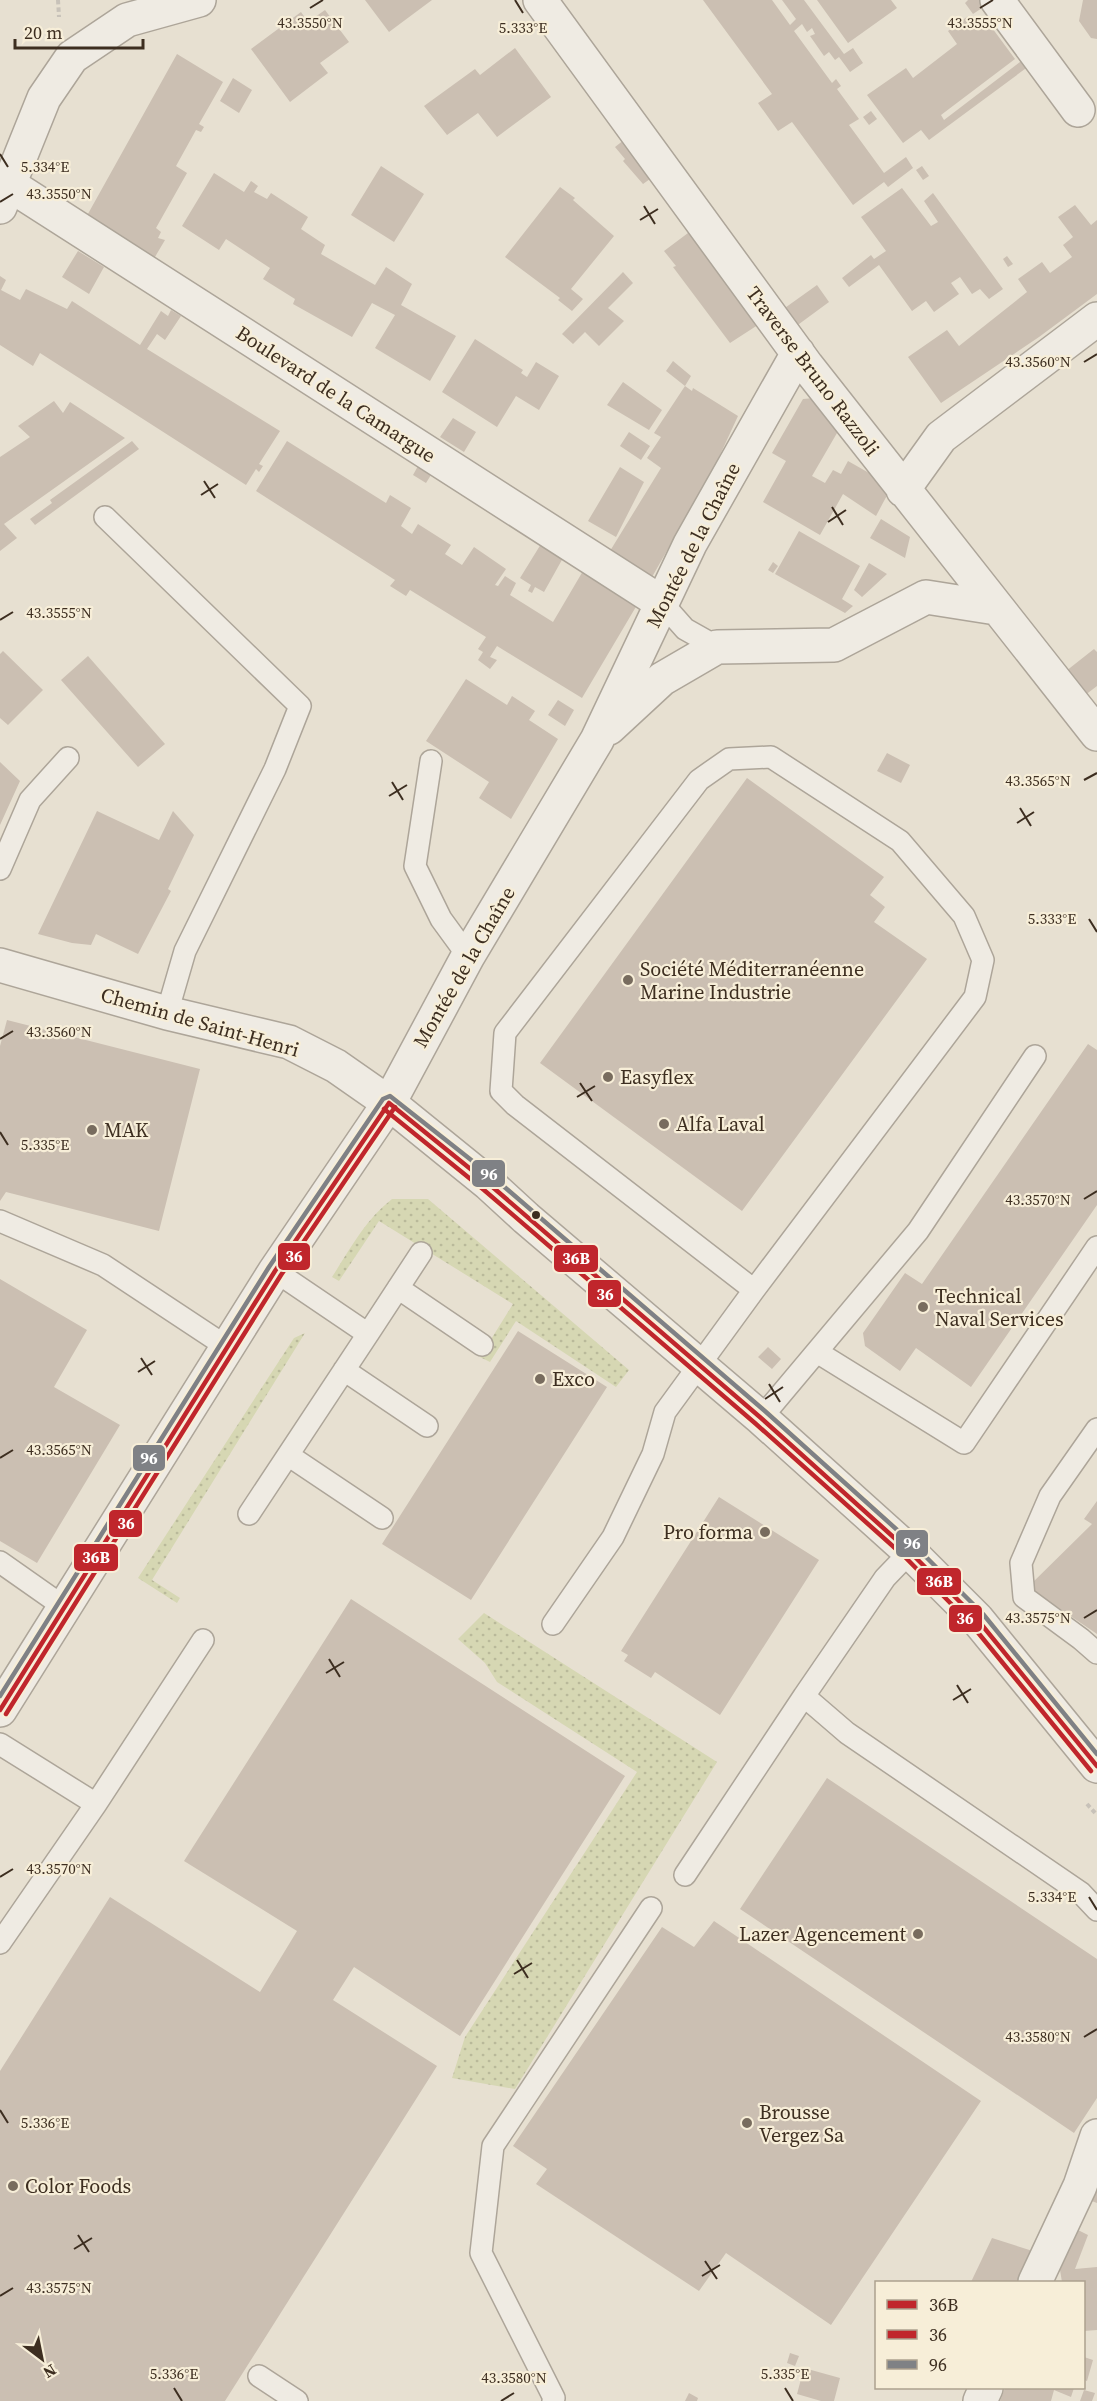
<svg xmlns="http://www.w3.org/2000/svg" width="1097" height="2401" font-family="'Source Serif 4',serif">
	<style>
		.green { fill: url(#green-dots) }
		.building { fill: #cbbfb2 }
		.lines { fill: none; stroke-linecap: round; stroke-linejoin: round }
		.service-casing { stroke: #ada599; stroke-width: 24 }
		.minor-casing { stroke: #ada599; stroke-width: 36 }
		.path { stroke: #c8c2b9; stroke-width: 4; stroke-dasharray: 4.5 3; stroke-linecap: butt }
		.service { stroke: #efebe3; stroke-width: 21 }
		.minor { stroke: #efebe3; stroke-width: 33 }
		.bus-1-casing { stroke: #f7eed8; stroke-width: 9 }
		.bus-2-casing { stroke: #f7eed8; stroke-width: 9 }
		.bus-3-casing { stroke: #f7eed8; stroke-width: 9 }
		.bus-1 { stroke: #c0262c; stroke-width: 4.5 }
		.bus-2 { stroke: #c0262c; stroke-width: 4.5 }
		.bus-3 { stroke: #7f8185; stroke-width: 4.5 }
		.ticks { fill: none; stroke: #3d2e20; stroke-width: 2 }
		.poi-dot { fill: #786c5e; stroke: #f7eed8; stroke-width: 2 }
		.bus-dot { fill: #3d2e20; stroke: #f7eed8; stroke-width: 2 }
		.labels { text-anchor: middle; dominant-baseline: central; stroke-width: 4.5; stroke-linejoin: round; paint-order: stroke }
		.street-label { font-size: 20px; fill: #3d2e20; stroke: #f7eed8 }
		.poi-label { font-size: 20px; fill: #3d2e20; stroke: #f7eed8; text-anchor: start }
		.ticks-label { font-size: 15px; text-anchor: middle; fill: #3d2e20; stroke: #f7eed8; stroke-width: 4.5; stroke-linejoin: round; paint-order: stroke }
		.line-badge { stroke: #f7eed8; stroke-width: 2 }
		.badge-label { font-size: 16px; text-anchor: middle; font-weight: bold; fill: #fff }
	</style>
	<defs>
		<pattern id="green-dots" width="8" height="8" patternUnits="userSpaceOnUse" patternTransform="scale(1.5)"><rect width="8" height="8" fill="#d6d7b3"/><path d="M2 2h.1M6 6h.1" fill="none" stroke="#b9b99a" stroke-width="1.8" stroke-linecap="round"/></pattern>
	</defs>
	<rect width="100%" height="100%" fill="#e7e0d1"/>
	<path class="green" d="M392 1199H428L629 1370 616 1387 516 1321 490 1362 480 1357 513 1304 379 1221 339 1281 332 1277C350 1249 366 1219 392 1199Z
		M305 1333 152 1580 180 1598 177 1603 138 1578 294 1338Z
		M484 1613 717 1762 515 2089 452 2078 465 2037 637 1772 497 1682 485 1663 458 1639Z"/>
	<path class="building" d="M365 0H432L389 32Z
		M703 0H772L790 25 796 19 782 0H804L844 54 853 48 863 63 850 72 839 57 835 60 829 52 824 56 810 36 815 34 812 28 807 32 802 24 794 31 832 83 836 79 841 86 837 89 859 119 849 125 884 173 906 157 913 168 888 187 884 182 853 205 792 122 778 131 758 103 772 94Z
		M817 0H891L897 8 848 43Z
		M968 0H981L985 6 973 14 965 3Z
		M1083 0H1097V39L1091 38 1079 21Z
		M325 10 349 42 320 63 328 73 290 102 251 49 301 12 308 22Z
		M968 16 977 28 987 21 1015 59 941 115 944 120 1024 59 1029 66 929 140 921 130 903 143 867 95 906 68 913 78 957 44 948 31Z
		M515 48 551 97 497 137 478 113 447 135 424 106 475 69 480 75Z
		M177 54 223 82 199 124 204 127 201 132 196 130 176 166 187 173 156 228 161 232 158 238 165 240 152 262 84 221Z
		M233 78 252 90 239 113 220 101Z
		M871 111 877 119 869 125 863 117Z
		M629 136 657 174 643 184 623 161 625 159 615 147Z
		M381 166 424 194 394 242 351 215Z
		M922 166 929 176 923 180 916 170Z
		M214 173 244 192 251 181 258 186 254 192 267 199 271 193 308 217 301 229 325 245 321 254 375 285 386 267 412 284 401 305 456 336 430 381 375 348 395 315 372 303 352 337 293 304 295 299 263 279 270 268 226 239 219 250 182 226Z
		M560 187 575 198 573 200 614 236 571 289 583 299 572 311 558 300 560 298 505 257Z
		M902 188 931 226 938 222 924 201 933 193 1003 289 989 299 980 289 972 294 960 277 951 283 959 294 934 312 926 301 912 311 879 265 849 287 842 278 871 255 874 259 886 251 861 217Z
		M1075 205 1091 225 1097 220V294L1039 337 941 403 908 357 947 330 959 346 1027 292 1018 279 1042 262 1050 273 1072 257 1063 245 1073 237 1058 217Z
		M696 227 764 321 730 343 673 267 676 266 664 251Z
		M78 251 104 267 89 294 62 277Z
		M1007 256 1013 264 1008 267 1003 259Z
		M623 272 633 283 608 308 624 321 599 346 585 332 573 344 562 334Z
		M0 276 6 280 1 290 20 300 26 289 67 309 72 301 140 345 161 311 168 316 171 310 181 316 165 340 157 334 147 349 280 431 259 464 263 466 259 472 256 469 246 485 40 353 33 366 0 345Z
		M817 285 829 302 795 327 782 310Z
		M475 339 523 370 521 373 527 377 536 362 559 376 539 410 516 396 497 427 442 392Z
		M673 361 691 376 685 386 666 371Z
		M623 382 662 410 649 430 607 405Z
		M685 386 692 391 693 388 738 416 713 470 652 577 610 551 661 468 647 458 661 437 654 433Z
		M825 397 844 421 812 476 825 483 833 470 841 474 848 461 892 486 876 516 843 494 820 535 763 502 786 461 772 453 803 399Z
		M54 401 63 413 70 402 125 438 4 524 17 538 0 551V457L30 437 18 426Z
		M453 418 476 432 464 452 440 437Z
		M629 432 650 446 641 460 620 446Z
		M132 441 139 449 35 525 30 519 52 503 50 500Z
		M287 441 386 503 390 495 411 508 401 526 412 534 418 524 451 545 445 554 462 565 474 547 506 569 495 585 498 586 505 576 516 583 510 595 553 622 583 571 637 605 582 698 497 646 490 657 497 660 490 669 478 660 483 652 478 649 486 637 410 590 406 596 390 586 395 580 256 491Z
		M418 466 431 475 426 483 413 475Z
		M620 467 644 482 616 537 588 521Z
		M881 519 910 537 905 558 870 538Z
		M799 531 860 566 842 599 853 606 845 613 775 574Z
		M541 544 563 558 544 592 535 587 532 593 528 591 531 585 520 578Z
		M773 562 778 566 773 573 768 570Z
		M869 563 887 574 862 597 854 590Z
		M1094 649 1097 652V686L1080 699 1061 675Z
		M3 651 43 690 8 725 0 718V654Z
		M88 656 165 744 138 767 61 680Z
		M466 679 507 705 512 696 535 711 529 720 558 739 511 819 479 798 489 782 426 741Z
		M558 700 574 710 565 726 548 715Z
		M887 753 910 765 901 783 877 771Z
		M0 762 20 781 0 825Z
		M747 778 884 877 870 895 885 907 874 922 927 959 742 1211 540 1063Z
		M97 811 159 840 173 811 194 835 168 889 171 891 138 954 96 934 91 945 72 943 38 934Z
		M7 1020 200 1069 159 1231 6 1192 0 1201V1046Z
		M1088 1044 1097 1050V1205L971 1387 916 1348 900 1371 865 1346 863 1333 905 1273 922 1284Z
		M0 1279 87 1330 54 1387 120 1425 37 1563 0 1541Z
		M518 1331 607 1387 471 1600 382 1544Z
		M768 1347 781 1359 772 1369 758 1357Z
		M719 1497 819 1560 720 1715 655 1672 651 1678 624 1661 628 1655 621 1651Z
		M1097 1501V1634L1028 1587 1092 1524 1084 1519Z
		M351 1599 625 1776 460 2036 354 1967 333 2000 437 2066 225 2401H0V2071L110 1897 260 1992 297 1931 184 1861Z
		M827 1778 1097 1959V2098L1074 2133 740 1909Z
		M714 1921 981 2101 831 2325 726 2253 699 2291 536 2184 547 2169 513 2146 662 1927 694 1947Z
		M1097 2181V2203L1089 2200Z
		M1074 2228 1088 2235 1075 2269 1097 2267V2330L1084 2331V2282H1062L1060 2270 1056 2271Z
		M992 2238 1039 2253 1025 2282H971Z
		M790 2353 799 2356 795 2366 787 2363Z
		M1084 2357 1093 2360 1087 2381 1084 2380Z
		M804 2368 840 2378 834 2401H821L797 2394Z
		M1005 2388H1074L1071 2397 1054 2390 1051 2401H1000Z
		M1084 2390 1095 2393 1092 2401H1080Z
		M689 2393 698 2398 697 2401H685Z"/>
	<g class="lines">
		<defs>
			<path id="service" d="M105 517 300 706 275 769 185 951 167 1013
				M662 603 685 629 717 647
				M431 761 415 866 441 919 468 956
				M0 869 30 800 68 758
				M0 1221 103 1265 227 1347
				M398 1288 482 1345
				M368 1334 421 1253
				M817 1352 964 1443 1097 1247
				M344 1370 427 1426
				M761 1418 918 1231 1035 1056
				M1097 1429 1050 1496 1021 1563 1024 1597 1081 1639 1097 1653
				M288 1455 382 1518
				M249 1514 368 1334 275 1271
				M910 1552 885 1578 804 1696 847 1733 1081 1893 1097 1910
				M0 1562 64 1607
				M553 1624 613 1537 653 1454 665 1412 754 1290 975 997 983 960 964 916 900 841 771 757 729 759 699 780 505 1033 501 1091 515 1105 754 1290
				M0 1744 96 1804 0 1943
				M96 1804 203 1640
				M685 1875 804 1696
				M259 2376 297 2401
				M553 2401 554 2398 481 2253 493 2146 651 1908"/>
			<path id="minor" d="M540 0 807 366 1097 734
				M997 0 1078 110
				M10 185 662 603
				M0 207 44 98 72 57 127 20 199 0
				M903 490 941 437 1097 319
				M609 728 662 679 717 647 834 645 926 597 996 608
				M0 965 167 1013 289 1042 336 1066 389 1103 489 1184 526 1218 761 1418 910 1552 977 1619 1097 1766
				M0 1710 275 1271 389 1103 468 956 597 740 690 544 798 353
				M1035 2282 1080 2186 1097 2136
				M980 2401 986 2388"/>
		</defs>
		<use href="#service" class="service-casing"/>
		<use href="#minor" class="minor-casing"/>
		<path class="path" d="M58 0 59 17
			M1087 1804 1097 1815"/>
		<use href="#service" class="service"/>
		<use href="#minor" class="minor"/>
		<defs>
			<path id="bus-1" d="M389 1103 489 1184 761 1418 910 1552 977 1619 1097 1766
				M0 1710 275 1271 389 1103"/>
			<path id="bus-2" d="M384 1109 484 1190 756 1424 905 1557 971 1624 1091 1771
				M6 1714 281 1275 395 1107"/>
			<path id="bus-3" d="M0 1696 269 1267 383 1099 390 1096 494 1178 766 1412 915 1546 983 1614 1097 1754"/>
		</defs>
		<use href="#bus-1" class="bus-1-casing"/>
		<use href="#bus-2" class="bus-2-casing"/>
		<use href="#bus-3" class="bus-3-casing"/>
		<use href="#bus-1" class="bus-1"/>
		<use href="#bus-2" class="bus-2"/>
		<use href="#bus-3" class="bus-3"/>
	</g>
	<path class="ticks" d="M515 0 523 13M310 8 323 0M980 8 993 0M0 154 8 167M0 202 13 194M644 206 655 224M640 220 658 209M1084 362 1097 354M204 481 215 498M201 495 218 484M832 507 843 525M828 522 846 510M0 620 13 612M1084 780 1097 773M392 782 403 800M389 796 407 785M1020 808 1031 826M1017 823 1034 812M1089 919 1097 932M0 1039 13 1031M580 1083 592 1101M577 1097 595 1086M0 1132 8 1145M1084 1199 1097 1191M141 1358 152 1375M138 1372 155 1361M769 1384 780 1402M765 1399 783 1387M0 1458 13 1450M1084 1618 1097 1610M329 1659 340 1677M326 1673 344 1662M957 1685 968 1703M953 1700 971 1689M0 1877 13 1869M1089 1897 1097 1910M517 1960 528 1978M514 1974 532 1963M1084 2037 1097 2029M0 2110 8 2123M78 2235 89 2252M74 2249 92 2238M705 2261 717 2279M702 2276 720 2265M0 2296 13 2288M174 2388 182 2401M785 2388 793 2401M501 2401 514 2393"/>
	<g class="poi-dot">
		<circle cx="628" cy="980" r="6"/>
		<circle cx="608" cy="1077" r="6"/>
		<circle cx="664" cy="1124" r="6"/>
		<circle cx="92" cy="1130" r="6"/>
		<circle cx="923" cy="1307" r="6"/>
		<circle cx="540" cy="1379" r="6"/>
		<circle cx="765" cy="1532" r="6"/>
		<circle cx="918" cy="1934" r="6"/>
		<circle cx="747" cy="2123" r="6"/>
		<circle cx="13" cy="2186" r="6"/>
	</g>
	<circle class="bus-dot" cx="536" cy="1215" r="5"/>
	<g class="labels">
		<g class="street-label">
			<text transform="translate(813 371) rotate(53)">Traverse Bruno Razzoli</text>
			<text transform="translate(336 394) rotate(33)">Boulevard de la Camargue</text>
			<text transform="translate(693 545) rotate(-63)">Montée de la Chaîne</text>
			<text transform="translate(464 967) rotate(-60)">Montée de la Chaîne</text>
			<text transform="translate(200 1022) rotate(16)">Chemin de Saint-Henri</text>
		</g>
		<g class="poi-label">
			<text x="640" y="969">Société Méditerranéenne<tspan x="640" dy="23">Marine Industrie</tspan></text>
			<text x="620" y="1077">Easyflex</text>
			<text x="676" y="1124">Alfa Laval</text>
			<text x="104" y="1130">MAK</text>
			<text x="935" y="1296">Technical<tspan x="935" dy="23">Naval Services</tspan></text>
			<text x="552" y="1379">Exco</text>
			<text x="753" y="1532" text-anchor="end">Pro forma</text>
			<text x="906" y="1934" text-anchor="end">Lazer Agencement</text>
			<text x="759" y="2112">Brousse<tspan x="759" dy="23">Vergez Sa</tspan></text>
			<text x="25" y="2186">Color Foods</text>
		</g>
	</g>
	<g class="ticks-label">
		<text x="310" y="28">43.3550°N</text>
		<text x="980" y="28">43.3555°N</text>
		<text x="523" y="33">5.333°E</text>
		<text x="45" y="172">5.334°E</text>
		<text x="59" y="199">43.3550°N</text>
		<text x="1038" y="367">43.3560°N</text>
		<text x="59" y="618">43.3555°N</text>
		<text x="1038" y="786">43.3565°N</text>
		<text x="1052" y="924">5.333°E</text>
		<text x="59" y="1037">43.3560°N</text>
		<text x="45" y="1150">5.335°E</text>
		<text x="1038" y="1205">43.3570°N</text>
		<text x="59" y="1455">43.3565°N</text>
		<text x="1038" y="1623">43.3575°N</text>
		<text x="59" y="1874">43.3570°N</text>
		<text x="1052" y="1902">5.334°E</text>
		<text x="1038" y="2042">43.3580°N</text>
		<text x="45" y="2128">5.336°E</text>
		<text x="59" y="2293">43.3575°N</text>
		<text x="174" y="2379">5.336°E</text>
		<text x="785" y="2379">5.335°E</text>
		<text x="514" y="2383">43.3580°N</text>
	</g>
	<g class="line-badge">
		<rect x="471" y="1159" width="35" height="29" rx="6" fill="#7f8185"/>
		<rect x="277" y="1242" width="34" height="29" rx="6" fill="#c0262c"/>
		<rect x="553" y="1244" width="46" height="29" rx="6" fill="#c0262c"/>
		<rect x="587" y="1279" width="35" height="29" rx="6" fill="#c0262c"/>
		<rect x="132" y="1444" width="34" height="28" rx="6" fill="#7f8185"/>
		<rect x="108" y="1509" width="35" height="29" rx="6" fill="#c0262c"/>
		<rect x="895" y="1529" width="34" height="29" rx="6" fill="#7f8185"/>
		<rect x="73" y="1543" width="46" height="29" rx="6" fill="#c0262c"/>
		<rect x="916" y="1567" width="46" height="29" rx="6" fill="#c0262c"/>
		<rect x="948" y="1604" width="35" height="29" rx="6" fill="#c0262c"/>
	</g>
	<g class="badge-label">
		<text x="489" y="1180">96</text>
		<text x="294" y="1262">36</text>
		<text x="576" y="1264">36B</text>
		<text x="605" y="1300">36</text>
		<text x="149" y="1464">96</text>
		<text x="126" y="1529">36</text>
		<text x="912" y="1549">96</text>
		<text x="96" y="1563">36B</text>
		<text x="939" y="1587">36B</text>
		<text x="965" y="1624">36</text>
	</g>
	<rect x="875" y="2281" width="210" height="108" fill="#f7eed8" stroke="#ada18e" stroke-width="1.5"/>
	<rect x="887" y="2300" width="30" height="9" fill="#c0262c" stroke="#ada18e" stroke-width="1.5"/>
	<text x="929" y="2311" font-size="18" fill="#3d2e20">36B</text>
	<rect x="887" y="2330" width="30" height="9" fill="#c0262c" stroke="#ada18e" stroke-width="1.5"/>
	<text x="929" y="2341" font-size="18" fill="#3d2e20">36</text>
	<rect x="887" y="2360" width="30" height="9" fill="#7f8185" stroke="#ada18e" stroke-width="1.5"/>
	<text x="929" y="2371" font-size="18" fill="#3d2e20">96</text>
	<g transform="translate(42 2359) rotate(148)" stroke="#f7eed8" stroke-width="4.5" paint-order="stroke">
	<path d="M0-4.5L10 22L0 15L-10 22Z" fill="#3d2e20"/>
	<text y="-9" font-size="16" font-weight="bold" text-anchor="middle" fill="#3d2e20">N</text>
	</g>
	<path d="M15 39v9h128v-9" fill="none" stroke="#3d2e20" stroke-width="3"/>
	<text x="24" y="39" font-size="18" fill="#3d2e20" stroke="#f7eed8" stroke-width="4.5" paint-order="stroke">20 m</text>
</svg>
